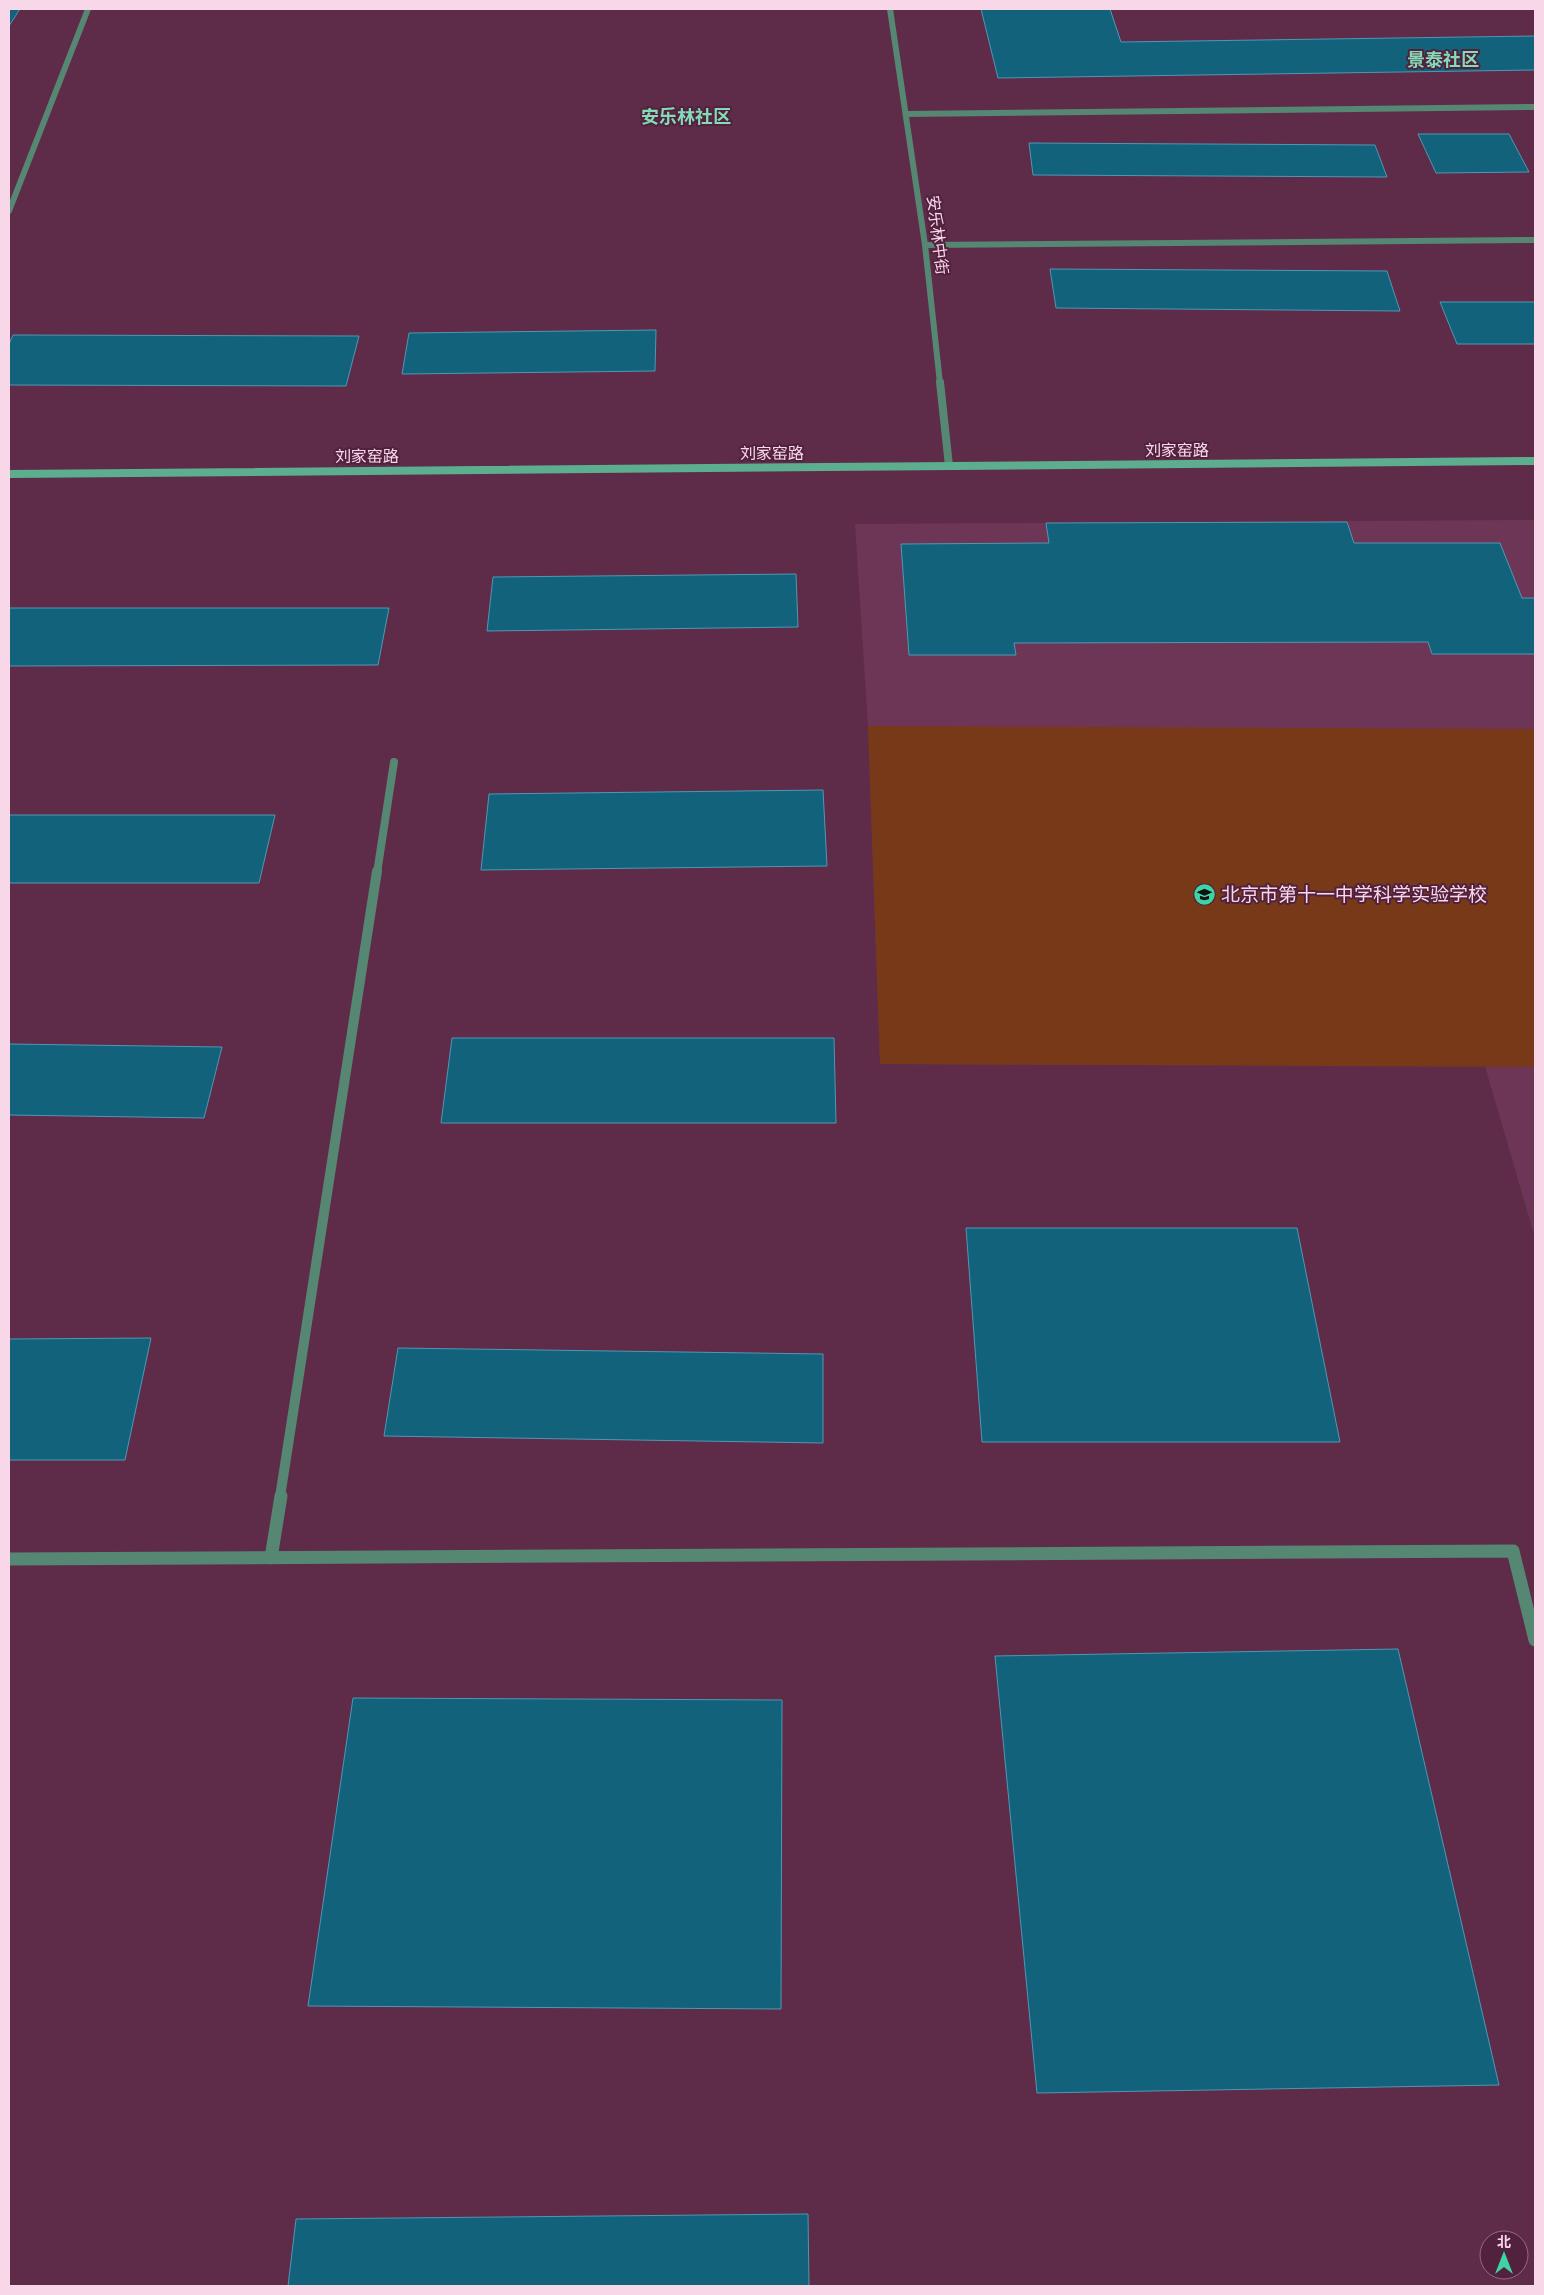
<svg xmlns="http://www.w3.org/2000/svg" width="1544" height="2295" font-family="'Alegreya Sans','Noto Sans SC',sans-serif">
	<style>
		.built { fill: #6e3656 }
		.green { fill: #773918 }
		.building { fill: #13627c; stroke: #5097b3 }
		.lines { fill: none; stroke-linecap: round; stroke-linejoin: round }
		.street-far3 { stroke: #568772; stroke-width: 6 }
		.street-far2 { stroke: #568772; stroke-width: 8 }
		.street-far1 { stroke: #568772; stroke-width: 10 }
		.street { stroke: #568772; stroke-width: 13 }
		.secondary { stroke: #5dae8e; stroke-width: 8 }
		.labels { text-anchor: middle; dominant-baseline: central; stroke-width: 4; stroke-linejoin: round; paint-order: stroke }
		.far-street-label { font-size: 16px; fill: #f8d8e8; stroke: #52213e }
		.far-quarter-label { font-size: 18px; font-weight: bold; fill: #83dbb7; stroke: #52213e }
		.poi-label { font-size: 19px; fill: #f8d8e8; stroke: #52213e; text-anchor: start }
	</style>
	<rect width="100%" height="100%" fill="#5e2c49"/>
	<path class="built" d="M1535 520V1231H1533L1485 1066 880 1064 868 726 855 524Z"/>
	<path class="green" d="M868 726 1535 729V1067L880 1064Z"/>
	<path class="building" d="M9 9H20L9 26Z
		M981 9H1110L1121 42 1535 36V70L998 78Z
		M1418 134H1509L1529 172 1436 173Z
		M1029 143 1375 145 1387 177 1033 175Z
		M1050 269 1387 271 1400 311 1056 308Z
		M1440 302H1535V344H1457Z
		M656 330 655 371 402 374 409 333Z
		M13 335 359 336 346 386 9 385V344Z
		M1347 522 1354 543H1500L1522 598H1535V654H1432L1428 642 1014 643 1016 655H909L901 544 1049 543 1046 523Z
		M796 574 798 627 487 631 493 577Z
		M9 608H389L378 665 9 666Z
		M823 790 827 866 481 870 489 794Z
		M9 815H275L259 883H9Z
		M452 1038H834L836 1123H441Z
		M9 1044 222 1047 204 1118 9 1115Z
		M966 1228H1297L1340 1442H982Z
		M151 1338 125 1460H9V1339Z
		M398 1348 823 1354V1443L384 1436Z
		M1398 1649 1499 2085 1037 2093 995 1656Z
		M353 1698 782 1700 781 2009 308 2006Z
		M808 2214 809 2286H288L296 2219Z"/>
	<g class="lines">
		<path class="street-far3" d="M890 9 925 245 940 383
			M906 114 1535 107
			M9 211 88 9
			M925 245 1535 240"/>
		<path class="street-far2" d="M940 382 949 466
			M377 873 394 762"/>
		<path class="street-far1" d="M280 1497 377 871"/>
		<path class="street" d="M271 1558 281 1496
			M9 1559 1513 1551 1535 1640"/>
		<path class="secondary" d="M9 474 1535 461"/>
	</g>
	<defs>
		<symbol id="school-disc" viewBox="-11 -11 22 22"><circle r="9.5" fill="#3fd4a2" stroke="#52213e"/><path d="M0-5L7-2L0 1L-7-2ZM-4 1L0 2.5L4 1V4Q0 6-4 4Z" fill="#111"/></symbol>
	</defs>
	<g fill-rule="evenodd">
		<use href="#school-disc" x="1192" y="882" width="25" height="25"/>
	</g>
	<g class="labels">
		<g class="far-street-label">
			<text transform="translate(937 235) rotate(83)">安乐林中街</text>
			<text x="1177" y="451">刘家窑路</text>
			<text x="772" y="454">刘家窑路</text>
			<text x="367" y="457">刘家窑路</text>
		</g>
		<g class="far-quarter-label">
			<text x="1443" y="61">景泰社区</text>
			<text x="686" y="118">安乐林社区</text>
		</g>
		<g class="poi-label">
			<text x="1221" y="895">北京市第十一中学科学实验学校</text>
		</g>
	</g>
	<rect width="1544" height="2295" fill="none" stroke="#f8d8e8" stroke-width="20"/>
	<g transform="translate(1504 2255)"><circle r="24" fill="#52213e" stroke="#946a82"/>
	<path d="M0-4L9 19L0 12L-9 19Z" fill="#3fd4a2"/>
	<text y="-8" font-size="14" font-weight="bold" text-anchor="middle" fill="#f8d8e8">北</text>
	</g>
</svg>
